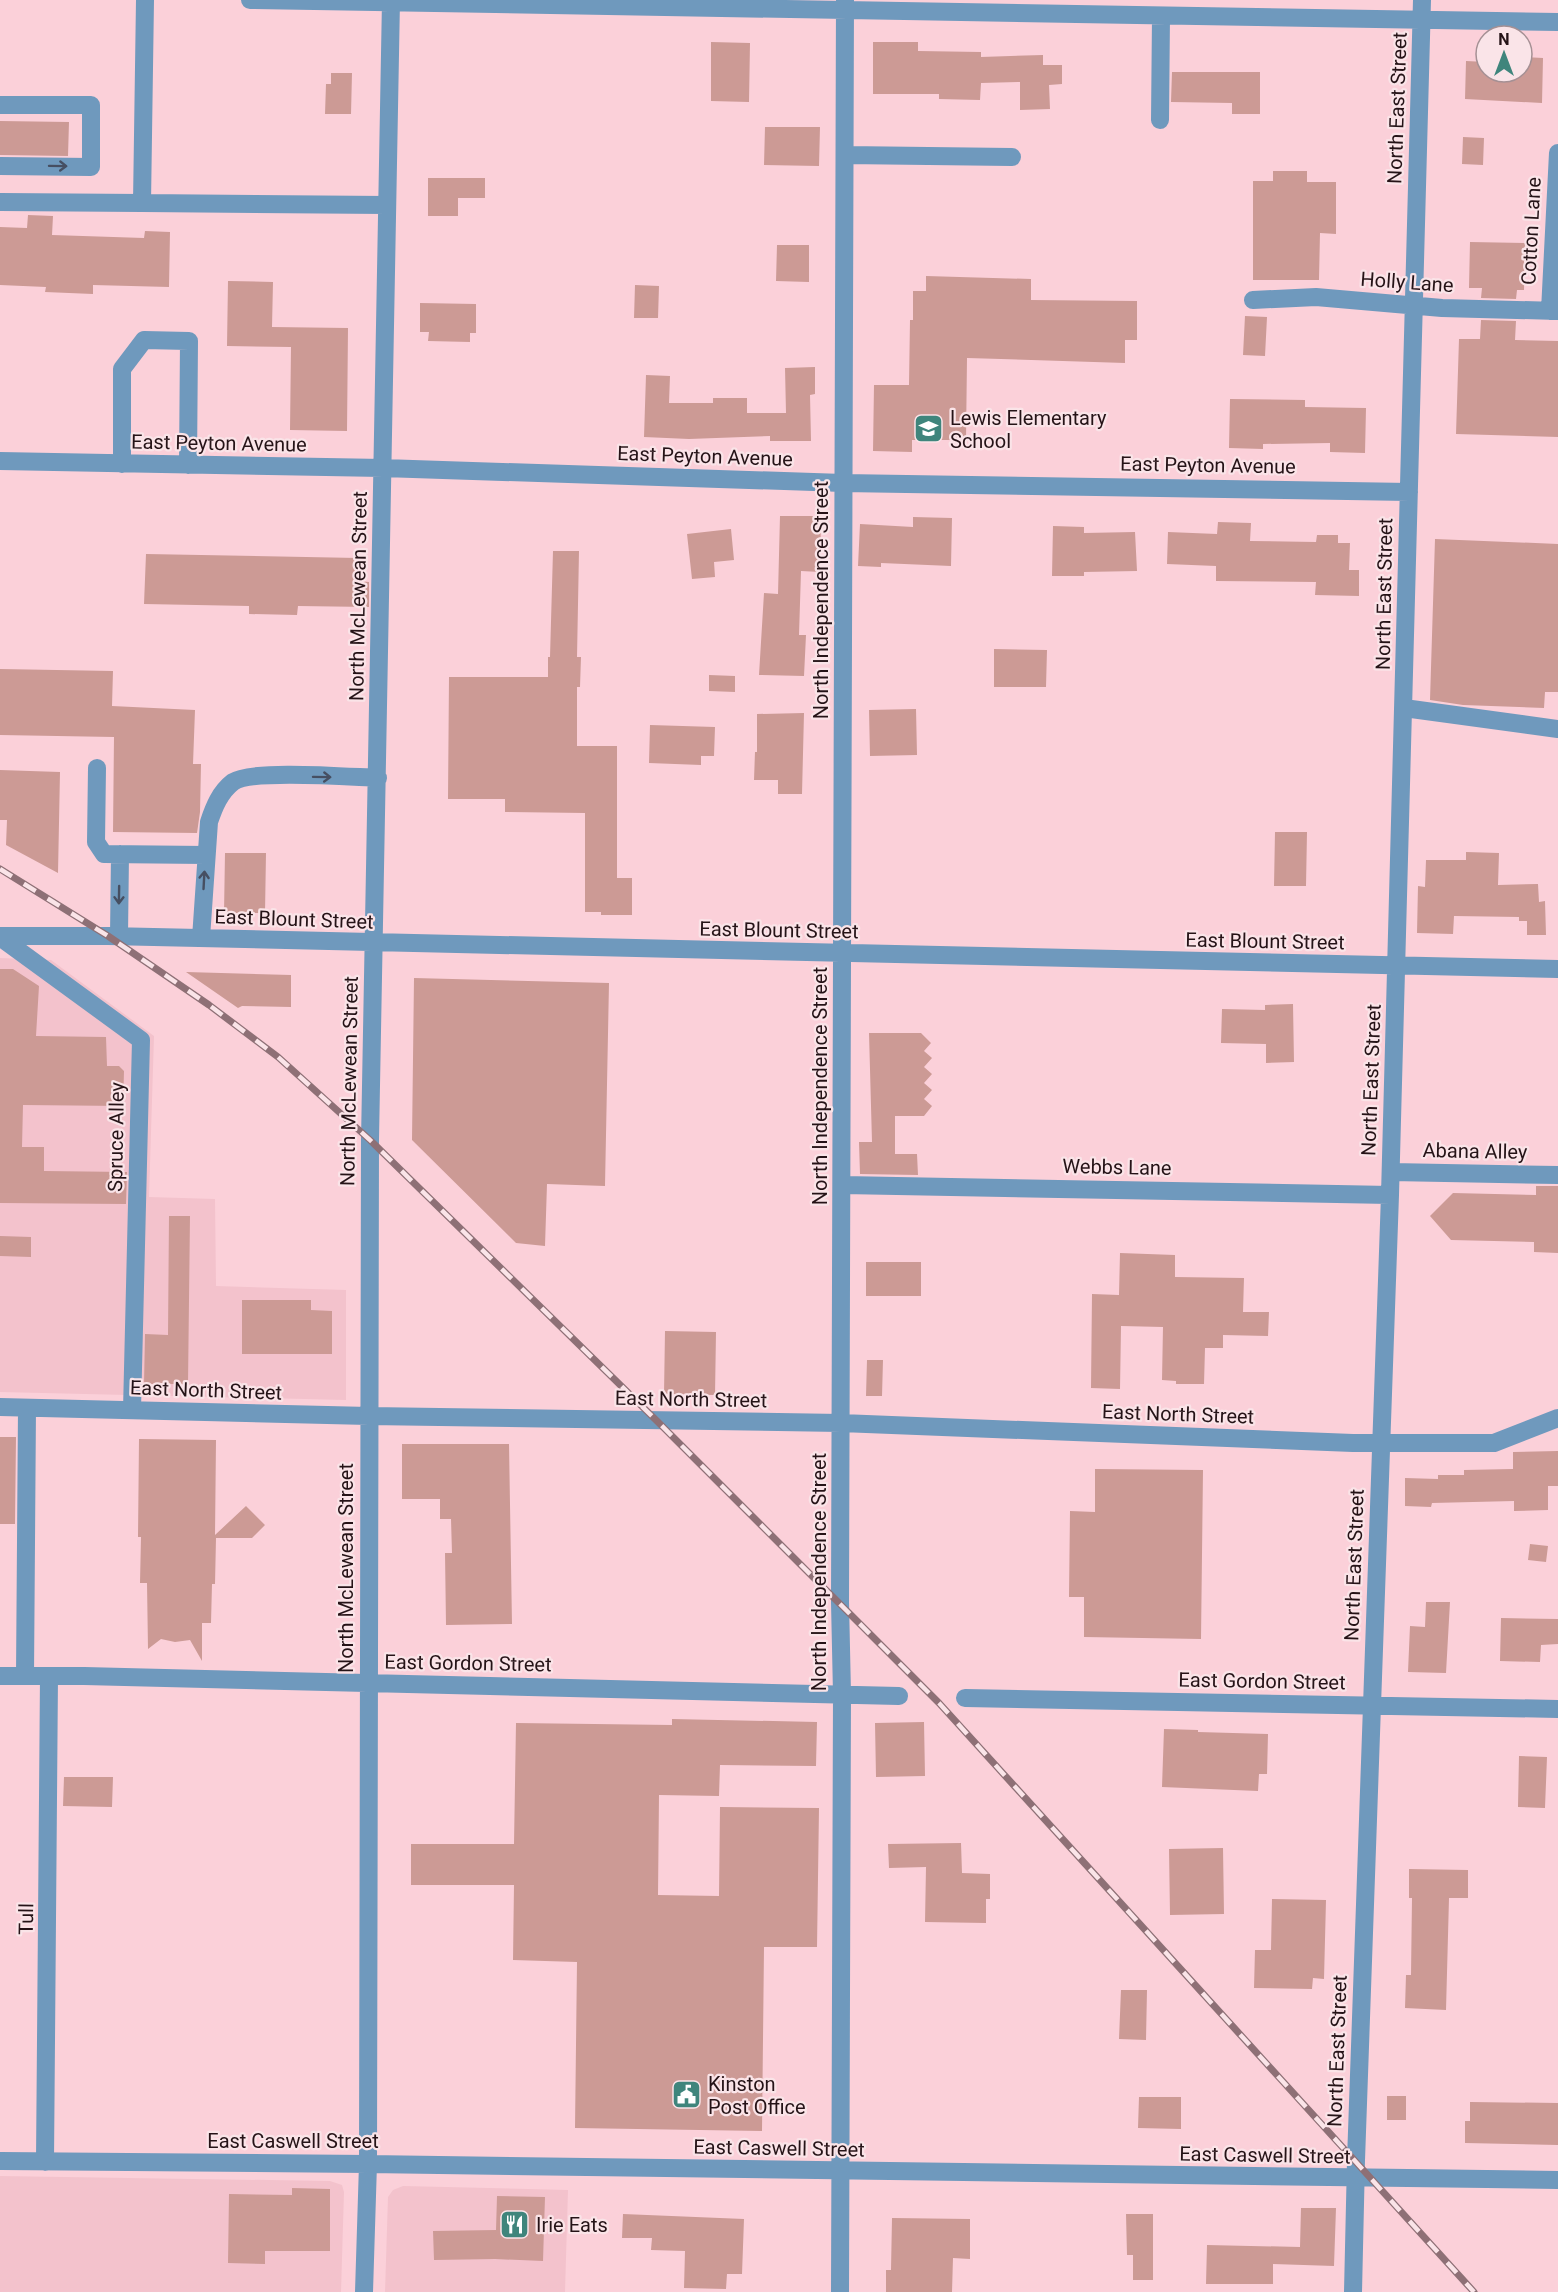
<svg xmlns="http://www.w3.org/2000/svg" width="1558" height="2292" font-family="Roboto,sans-serif">
	<style>
		.built { fill: #f3c2cc }
		.building { fill: #cc9a95 }
		.lines { fill: none; stroke-linecap: round; stroke-linejoin: round }
		.minor { stroke: #6f99bd; stroke-width: 18 }
		.rail-casing { stroke: #8e7076; stroke-width: 7 }
		.rail { stroke: #fae4e8; stroke-width: 4.5; stroke-dasharray: 14; stroke-linecap: butt }
		.oneway { stroke: #464f62 }
		.labels { text-anchor: middle; dominant-baseline: central; stroke-width: 4.5; stroke-linejoin: round; paint-order: stroke }
		.street-label { font-size: 20px; fill: #251317; stroke: #fae4e8 }
		.poi-label { font-size: 20px; fill: #251317; stroke: #fae4e8; text-anchor: start }
	</style>
	<rect width="100%" height="100%" fill="#fbd0d9"/>
	<path class="built" d="M0 958 51 960 154 1036 149 1197 215 1199 216 1286 346 1290V1400L0 1392Z
		M0 2176 330 2181 342 2185 344 2192 341 2292H0Z
		M403 2186 568 2190 565 2292H385L388 2197 393 2190Z"/>
	<path class="building" d="M711 42 750 43 749 102 711 101Z
		M873 42H918V51L981 52V57L1043 55V65H1062V84L1049 85 1050 109 1020 110V82L981 83 980 100 939 99V94H873Z
		M1522 57 1543 58 1542 103 1465 99 1466 61 1486 62V72H1522Z
		M1172 72H1260V114H1232V103L1171 102Z
		M331 73H352L351 114H325L326 84H331Z
		M0 121 69 122 68 156 0 155Z
		M765 127H820L819 166 764 165Z
		M1463 137 1484 138 1483 165 1462 164Z
		M1273 171H1307V182H1336V234L1320 233 1319 280H1253V181H1273Z
		M428 178H485V198H458V216H428Z
		M28 215 53 216 52 235 144 238 145 231 170 232 169 287 93 285V294L45 292 46 287 0 285V227L27 228Z
		M1470 242 1525 243 1524 290H1517L1516 299 1481 298 1482 288H1469Z
		M777 245H809V282L776 281Z
		M926 276 1031 279V300L1137 301V340H1125V363L967 358 966 440H912V452L873 451 874 385H909L910 320H913V291H926Z
		M228 281 273 282 272 327 348 328 347 431 290 430 291 347 227 346Z
		M635 285 659 286 658 318H634Z
		M420 303 476 304V333H470V342L428 341 429 332H420Z
		M1245 316 1267 317 1265 356 1243 355Z
		M1481 320 1516 321 1515 340 1558 341V437L1456 434 1459 339H1480Z
		M815 367V394L810 395 811 441H770V436L689 439 644 437 646 375 670 376 669 403H713V398H747V413H786L785 368Z
		M1230 399 1305 400V407L1366 408 1365 453 1330 452V443L1263 444V449L1229 448Z
		M780 516H821L820 572 801 571 799 635H806L804 676 759 675 764 593 778 594Z
		M913 517 952 518 951 566 881 563V567L858 566 860 524 913 527Z
		M1218 522 1251 523 1250 541 1316 542 1317 535H1338V543H1350L1349 570H1359V596L1315 595 1316 582 1216 581V566L1167 564 1168 532 1217 534Z
		M1053 526 1084 527V533L1135 532 1137 571 1084 572V576H1052Z
		M731 529 734 560 714 562 715 577 692 579 687 534Z
		M1435 539 1558 544V692H1545L1544 708 1463 705 1430 700Z
		M553 551H579L577 657H581L580 687H577V746H617V878H632V915H601V912H585V813L505 812V799H448L449 677H548V657H550Z
		M146 554 358 558 357 581 369 582V607L298 606 297 615 249 614V606L144 604Z
		M994 649 1047 650 1046 687H994Z
		M0 669 113 671 112 706 195 710 193 764H201L200 812 197 833 113 832 114 737 0 735Z
		M709 675 735 676V692L709 691Z
		M916 709 917 755 870 756 869 710Z
		M804 713 802 794H778V780H754L755 752H757V714Z
		M650 725 715 727 714 756H701V765L649 763Z
		M0 770 60 772 58 873 6 845 7 820H0Z
		M1275 832H1307L1306 886H1274Z
		M1466 852 1499 853 1498 885 1538 884 1539 902 1545 901 1546 935H1527V921H1519V917L1454 916 1453 934 1417 933 1418 886 1425 887 1426 860H1466Z
		M225 853H266L265 913H224Z
		M0 969H13L39 986 36 1036 106 1037 107 1066H119L124 1071 123 1106 23 1105 22 1147H44V1171L127 1172 126 1204 0 1203Z
		M186 972 291 975V1007L242 1006 238 1008Z
		M414 978 609 983 605 1186 547 1184 545 1246 516 1243 412 1140Z
		M1293 1004 1294 1062 1266 1063V1044L1221 1043 1222 1009 1265 1010V1005Z
		M869 1033H921L931 1043 924 1051 932 1058 924 1067 932 1074 924 1083 932 1090 924 1099 932 1106 924 1116H895V1154H917L918 1175 860 1174 859 1142H872Z
		M1536 1186H1558V1253L1534 1252V1242L1451 1240 1430 1216 1453 1193 1536 1195Z
		M169 1216H190L188 1384H144L145 1334 168 1335Z
		M0 1236 31 1237V1257L0 1256Z
		M1120 1253 1175 1255V1277L1244 1278 1243 1312H1269L1268 1336 1223 1335V1348H1205L1204 1384H1176V1381L1162 1380 1163 1327 1121 1326 1120 1389 1091 1388 1092 1294 1119 1295Z
		M866 1262H921V1296H866Z
		M242 1300H311V1310L332 1311V1354H242Z
		M665 1331 716 1332 715 1395 664 1394Z
		M867 1360H883L882 1396H866Z
		M0 1437H16L15 1524H0Z
		M139 1439 216 1440 215 1535 246 1506 265 1525 252 1538H216L215 1584H212L211 1623H202V1661L190 1640 175 1642 161 1639 148 1649 147 1583H140L141 1537H138Z
		M402 1444H509L512 1624 446 1625 445 1553H452L451 1519H440V1499H402Z
		M1558 1451V1486H1548V1510L1514 1511V1501L1432 1503 1431 1507 1405 1506V1478L1438 1479V1475H1464V1470L1513 1469V1452Z
		M1095 1469 1203 1470 1201 1639 1084 1637V1597H1069L1070 1511 1095 1512Z
		M1530 1544 1548 1546 1546 1562 1528 1560Z
		M1426 1602H1450L1446 1673 1408 1672 1410 1626 1425 1627Z
		M1501 1618 1558 1619V1644L1541 1645 1540 1662 1500 1661Z
		M672 1719 817 1722 816 1766 720 1765 719 1796 659 1795 658 1895 719 1896 720 1807 819 1808 817 1947H764L762 2131 575 2128 577 1962 513 1960 514 1885H411V1844H514L516 1723 672 1725Z
		M924 1722 925 1776 876 1777 875 1723Z
		M1164 1729 1198 1730V1732L1268 1734 1267 1774H1259L1258 1791 1162 1787Z
		M1519 1756 1547 1757 1545 1808 1518 1807Z
		M64 1777H113L112 1807 63 1806Z
		M961 1843 962 1873 990 1874V1899H986V1923L925 1922 926 1867 889 1868 888 1844Z
		M1223 1848 1224 1914 1170 1915 1169 1849Z
		M1409 1869 1468 1870V1898H1449L1446 2010 1405 2008 1406 1975H1411L1412 1898H1409Z
		M1272 1899 1326 1900 1324 1979 1313 1978 1312 1989 1254 1988 1255 1950H1271Z
		M1121 1990H1147L1146 2040 1119 2039Z
		M1387 2096H1406V2120H1387Z
		M1139 2097H1181V2129L1138 2128Z
		M1470 2102 1558 2103V2145L1465 2143V2121H1470Z
		M292 2188 330 2189V2251H265V2264L228 2263 229 2194 292 2195Z
		M497 2196 545 2197 543 2261 495 2259 434 2260 433 2231 496 2230Z
		M1301 2208H1336L1334 2266 1273 2264V2284H1206L1207 2245 1300 2247Z
		M623 2214 744 2219 742 2274H727L726 2289 684 2288 685 2251 651 2250 652 2238H622Z
		M1126 2214H1153V2280H1133V2255H1127Z
		M892 2218 970 2219V2259L953 2258 952 2292H886V2270H891Z"/>
	<g class="lines">
		<path class="minor" d="M250 0 1558 22
			M0 105H91V167L0 166
			M1160 120 1161 16
			M845 155 1012 157
			M0 202 142 203 145 0
			M142 203 387 205
			M1253 300 1316 297 1442 308 1558 311
			M1550 311 1558 153
			M0 461 383 468 843 483 1409 492
			M122 464V369L144 340 189 341 188 465
			M1404 708 1558 729
			M97 768 96 842 104 854 206 855
			M0 936H108L1558 969
			M119 936 120 854
			M0 937 141 1040 132 1410
			M201 938 209 822C214 807 220 792 233 782 252 769 350 777 378 778
			M1391 1172 1558 1175
			M843 1185 1390 1195
			M0 1407 369 1416 841 1423 1353 1443H1494L1558 1418
			M0 1676H84L899 1696
			M25 1676 27 1408
			M965 1698 1558 1709
			M0 2161 368 2164 1558 2180
			M45 2162 49 1676
			M364 2292 368 2164 370 1140 391 0
			M840 2292 842 1694 840 1602 845 0
			M1353 2292 1356 2160 1390 1195 1422 0"/>
		<defs>
			<path id="rail" d="M0 869 108 936 209 1005 278 1057 370 1140 657 1421 939 1703 1474 2292"/>
		</defs>
		<use href="#rail" class="rail-casing"/>
		<use href="#rail" class="rail"/>
	</g>
	<defs><path id="oneway-shaft" d="M-6 0H5M1.5-3L5.5 0L1.5 3" fill="none" stroke-width="1.6" stroke-linecap="round" stroke-linejoin="round" transform="scale(1.5)"/></defs>
	<g class="oneway">
		<use href="#oneway-shaft" transform="translate(58 166) rotate(1)"/>
		<use href="#oneway-shaft" transform="translate(322 777) rotate(1)"/>
		<use href="#oneway-shaft" transform="translate(204 880) rotate(-87)"/>
		<use href="#oneway-shaft" transform="translate(119 895) rotate(91)"/>
	</g>
	<defs>
		<symbol id="school-square" viewBox="-11 -11 22 22"><rect x="-9" y="-9" width="18" height="18" rx="4" fill="#3f857c" stroke="#fae4e8"/><path d="M0-5L7-2L0 1L-7-2ZM-4 1L0 2.5L4 1V4Q0 6-4 4Z" fill="#fff"/></symbol>
		<symbol id="civic-square" viewBox="-11 -11 22 22"><rect x="-9" y="-9" width="18" height="18" rx="4" fill="#3f857c" stroke="#fae4e8"/><path d="M-.6-6.5H3V-4.5H.6V-3L4-1V1h2V6H-6V1h2V-1L-.6-3ZM-1.2 2.5V6h2.4V2.5Z" fill="#fff"/></symbol>
		<symbol id="restaurant-square" viewBox="-11 -11 22 22"><rect x="-9" y="-9" width="18" height="18" rx="4" fill="#3f857c" stroke="#fae4e8"/><path d="M-5-6h1v4h1v-4h1v4h1v-4h1v5L-1.5 .5V6h-2V.5L-5-1ZM5-6V6H3V1.5H1.5Q1.5-4 5-6Z" fill="#fff"/></symbol>
	</defs>
	<g fill-rule="evenodd">
		<use href="#school-square" x="912" y="412" width="33" height="33"/>
		<use href="#civic-square" x="670" y="2078" width="33" height="33"/>
		<use href="#restaurant-square" x="498" y="2208" width="33" height="33"/>
	</g>
	<g class="labels">
		<g class="street-label">
			<text transform="translate(1397 108) rotate(-88)">North East Street</text>
			<text transform="translate(1531 231) rotate(-87)">Cotton Lane</text>
			<text transform="translate(1407 282) rotate(4)">Holly Lane</text>
			<text transform="translate(219 443) rotate(1)">East Peyton Avenue</text>
			<text transform="translate(705 456) rotate(2)">East Peyton Avenue</text>
			<text transform="translate(1208 465) rotate(1)">East Peyton Avenue</text>
			<text transform="translate(1384 594) rotate(-89)">North East Street</text>
			<text transform="translate(358 596) rotate(-89)">North McLewean Street</text>
			<text transform="translate(821 600) rotate(-90)">North Independence Street</text>
			<text transform="translate(294 919) rotate(2)">East Blount Street</text>
			<text transform="translate(779 930) rotate(1)">East Blount Street</text>
			<text transform="translate(1265 941) rotate(1)">East Blount Street</text>
			<text transform="translate(1371 1080) rotate(-88)">North East Street</text>
			<text transform="translate(349 1081) rotate(-89)">North McLewean Street</text>
			<text transform="translate(820 1086) rotate(-90)">North Independence Street</text>
			<text transform="translate(116 1137) rotate(-89)">Spruce Alley</text>
			<text transform="translate(1475 1151) rotate(1)">Abana Alley</text>
			<text transform="translate(1117 1167) rotate(1)">Webbs Lane</text>
			<text transform="translate(206 1390) rotate(2)">East North Street</text>
			<text transform="translate(691 1399) rotate(1)">East North Street</text>
			<text transform="translate(1178 1414) rotate(2)">East North Street</text>
			<text transform="translate(1354 1565) rotate(-88)">North East Street</text>
			<text transform="translate(346 1568) rotate(-90)">North McLewean Street</text>
			<text transform="translate(819 1572) rotate(-90)">North Independence Street</text>
			<text transform="translate(468 1663) rotate(1)">East Gordon Street</text>
			<text transform="translate(1262 1681) rotate(1)">East Gordon Street</text>
			<text transform="translate(26 1919) rotate(-89)">Tull</text>
			<text transform="translate(1337 2051) rotate(-88)">North East Street</text>
			<text x="293" y="2141">East Caswell Street</text>
			<text transform="translate(779 2148) rotate(1)">East Caswell Street</text>
			<text transform="translate(1265 2155) rotate(1)">East Caswell Street</text>
		</g>
		<g class="poi-label">
			<text x="950" y="418">Lewis Elementary<tspan x="950" dy="23">School</tspan></text>
			<text x="708" y="2084">Kinston<tspan x="708" dy="23">Post Office</tspan></text>
			<text x="536" y="2225">Irie Eats</text>
		</g>
	</g>
	<g transform="translate(1504 54)"><circle r="28" fill="#fae4e8" stroke="#a59094" stroke-width="1.5"/>
	<path d="M0-4.5L10 22L0 15L-10 22Z" fill="#3f857c"/>
	<text y="-9" font-size="16" font-weight="bold" text-anchor="middle" fill="#251317">N</text>
	</g>
</svg>
